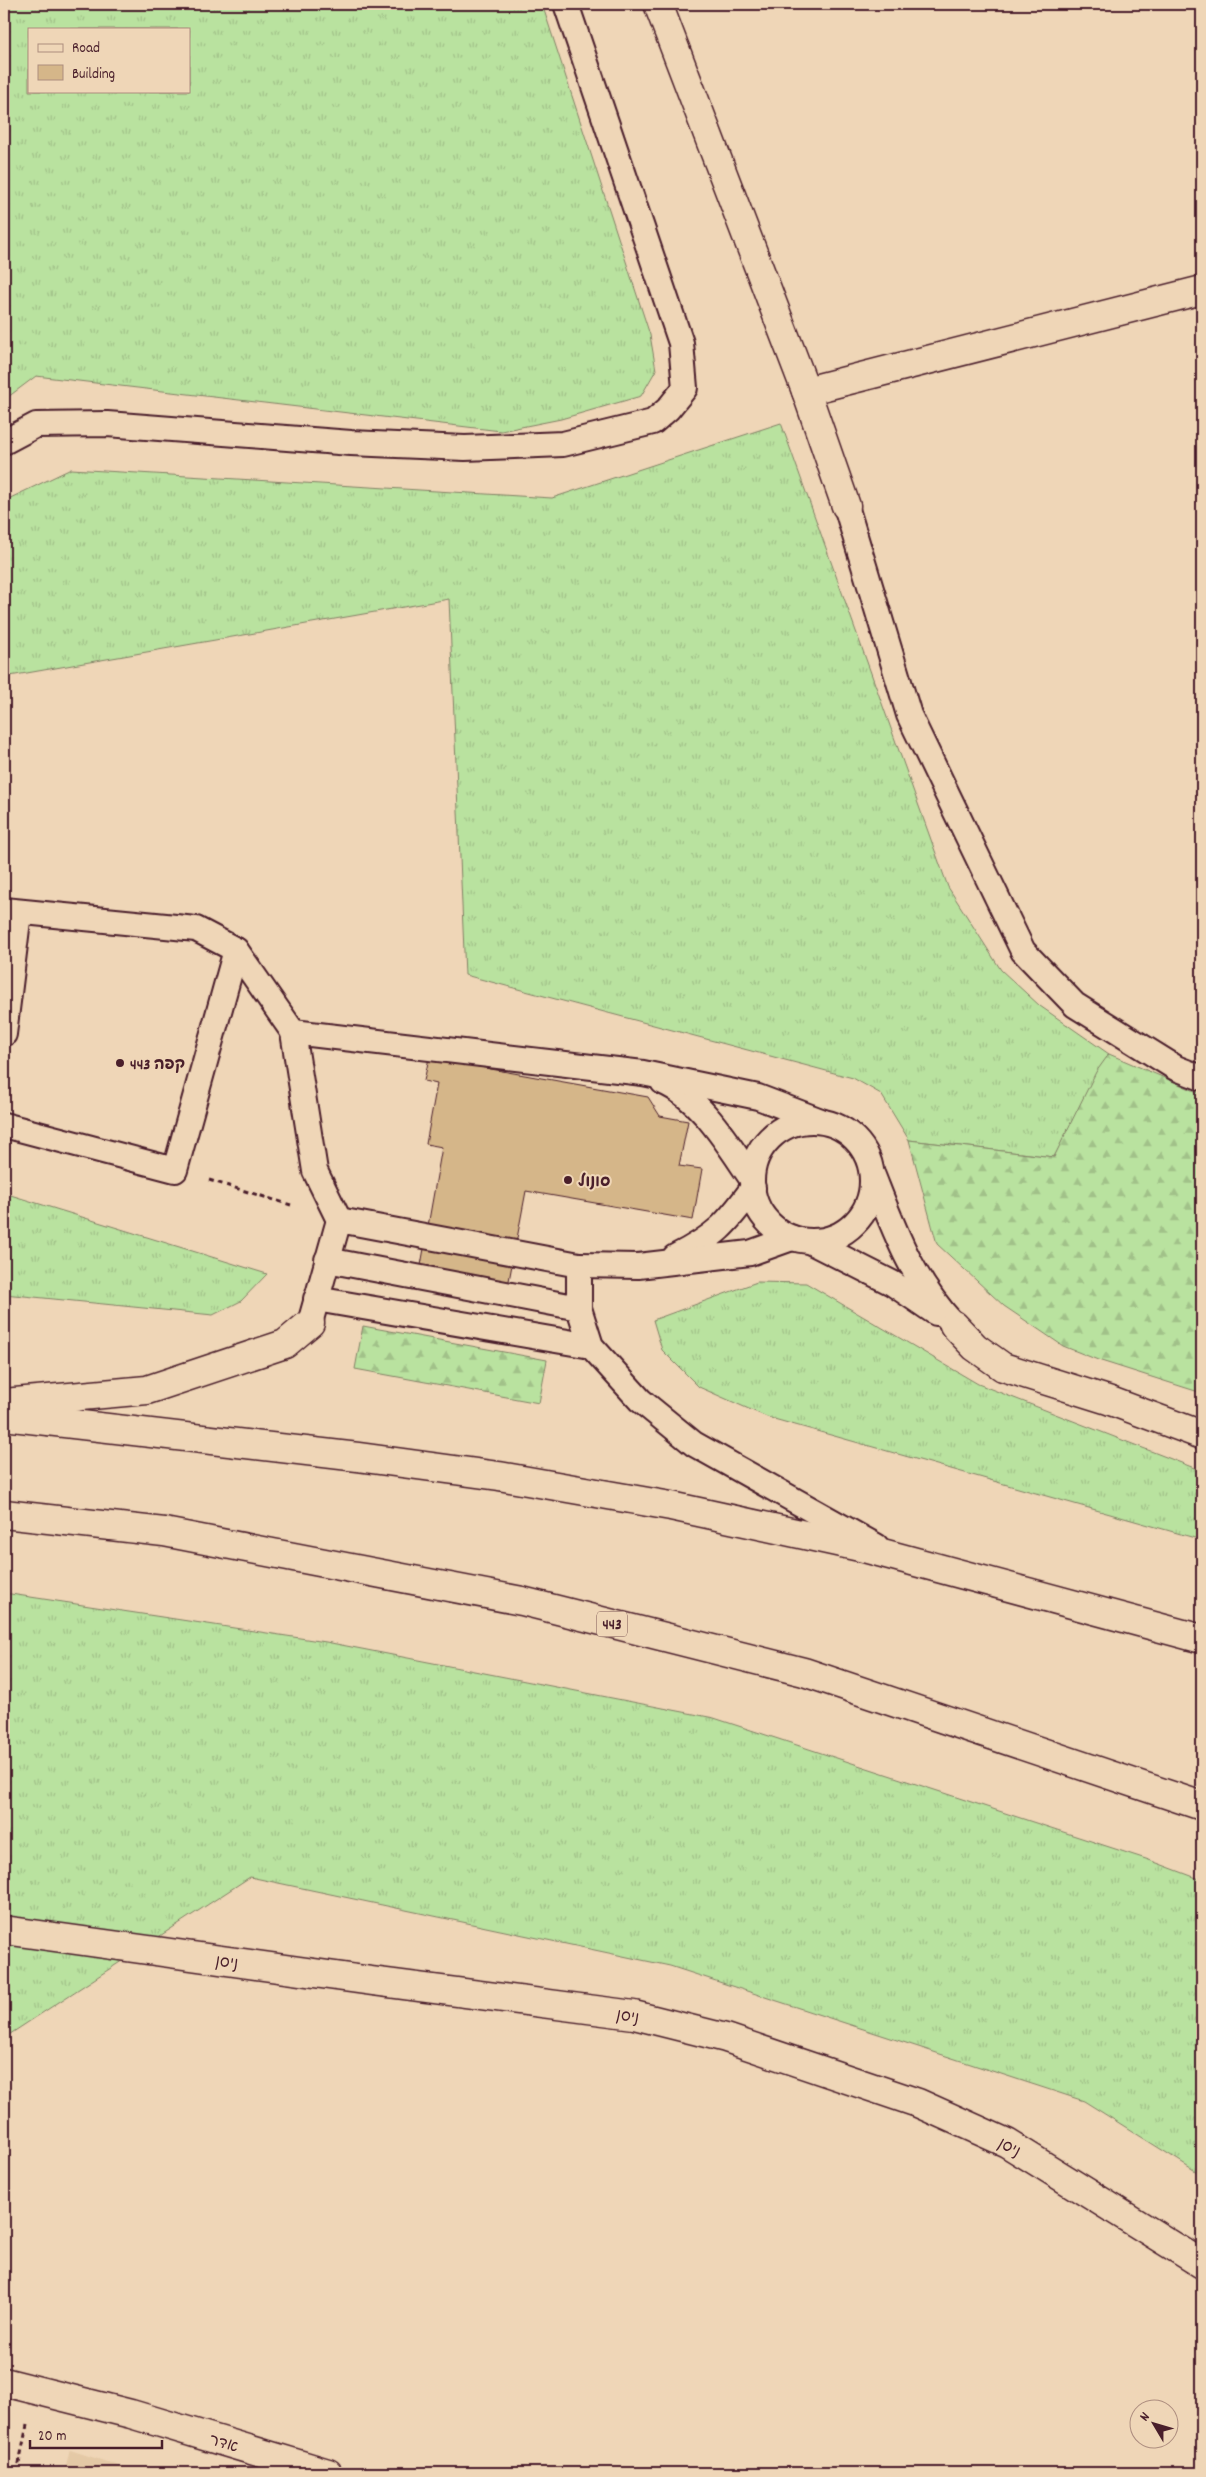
<svg xmlns="http://www.w3.org/2000/svg" width="1206" height="2477" viewBox="0 0 1206 2477" font-family="Dekko,'Playpen Sans Hebrew',sans-serif">
  <style>
    .built { fill: #e4c9a6 }
    .grass { fill: url(#grass-tufts); stroke: #828065; fill-rule: evenodd }
    .forest { fill: url(#forest-firs); stroke: #828065 }
    .building { fill: #d5b689; stroke: #4a1f2b }
    .lines { fill: none; stroke-linecap: round; stroke-linejoin: round }
    .lane-casing { stroke: #4a1f2b; stroke-width: 28 }
    .street-casing { stroke: #4a1f2b; stroke-width: 31 }
    .highway-casing { stroke: #4a1f2b; stroke-width: 31 }
    .path { stroke: #4a1f2b; stroke-width: 3; stroke-dasharray: 5 4; stroke-linecap: butt }
    .lane { stroke: #efd6b7; stroke-width: 24 }
    .street { stroke: #efd6b7; stroke-width: 28 }
    .highway { stroke: #efd6b7; stroke-width: 28 }
    .poi-dot { fill: #4a1f2b; stroke: #efd6b7; stroke-width: 2 }
    .labels { text-anchor: middle; stroke-width: 4; stroke-linejoin: round; paint-order: stroke }
    .shield { fill: #efd6b7; stroke: #7c5655; stroke-width: 1 }
    .shield-label { font-size: 15px; font-weight: bold; fill: #4a1f2b }
    .poi-label { font-size: 16px; font-weight: bold; fill: #4a1f2b; stroke: #efd6b7; text-anchor: start }
    .street-label { font-size: 16px; fill: #4a1f2b; stroke: #efd6b7 }
  </style>
  <defs>
    <pattern id="grass-tufts" width="24" height="20" patternUnits="userSpaceOnUse" patternTransform="scale(1.25)"><rect width="24" height="20" fill="#b9e29f"/><path d="M3 7l-1-3M5 7V3M7 7l1-3M15 17l-1-3M17 17v-4M19 17l1-3" fill="none" stroke="#a1c189"/></pattern>
    <pattern id="forest-firs" width="22" height="20" patternUnits="userSpaceOnUse" patternTransform="scale(1.25)"><rect width="22" height="20" fill="#b9e29f"/><path d="M5 1l3.5 6h-7zM16 11l3.5 6h-7z" fill="#a1c189"/></pattern>
  </defs>
  <rect width="100%" height="100%" fill="#efd6b7"/>
  <filter id="ink" filterUnits="userSpaceOnUse"><feTurbulence type="fractalNoise" baseFrequency=".02" numOctaves="2"/><feDisplacementMap in="SourceGraphic" scale="10" xChannelSelector="R" yChannelSelector="G"/><feConvolveMatrix kernelMatrix="1 2 1 2 8 2 1 2 1" color-interpolation-filters="sRGB"/></filter>
  <g filter="url(#ink)">
    <path class="built" d="M70 2450 141 2473H64Z"/>
    <g class="grass">
      <path d="M4 4H542L650 335 656 370 641 396 561 419 501 431 36 376 4 400ZM29 29H189V91H29Z"/>
      <path d="M781 423 948 887 1001 970 1040 1006 1109 1054 1054 1157 909 1140 881 1094 853 1078 465 975 449 599 4 677V501L71 469 552 498Z"/>
      <path d="M4 1194V1193L267 1274 241 1301 213 1315 4 1294Z"/>
      <path d="M757 1282 806 1283 978 1384 1202 1471V1540L767 1417 699 1387 662 1350 653 1320Z"/>
      <path d="M4 1593 326 1642 714 1718 1149 1860 1202 1880V2175L1084 2101 670 1966 250 1877 4 2038Z"/>
    </g>
    <g class="forest">
      <path d="M1109 1054 1202 1094V1393L1098 1360 1063 1346 1004 1306 937 1244 909 1140 1054 1157 1096 1072Z"/>
      <path d="M363 1326 547 1360 539 1403 355 1369Z"/>
    </g>
    <path class="building" d="M429 1058 648 1097 660 1116 688 1121 679 1166 702 1169 693 1220 526 1191 508 1286 420 1271 442 1147 426 1144 437 1084 424 1081Z"/>
    <g class="lines">
      <g class="lane-casing">
        <g id="lane">
          <path d="M4 442 36 425 107 424 351 443 465 448 563 444 653 422 668 409 685 388 681 343 566 4"/>
          <path d="M846 506 909 715 1023 951 1075 1005 1176 1068 1202 1078"/>
          <path d="M4 910 196 929 236 950 293 1032"/>
          <path d="M4 1034 19 912"/>
          <path d="M663 1082C701 1098 729 1146 752 1179"/>
          <circle cx="812" cy="1181" r="60"/>
          <path d="M4 1125 175 1170 236 950"/>
          <path d="M873 1176C895 1232 912 1280 954 1325"/>
          <path d="M339 1220 315 1171 293 1032 643 1073 758 1097 821 1121"/>
          <path d="M809 1241 892 1283 936 1313"/>
          <path d="M675 1257C716 1236 726 1225 753 1188"/>
          <path d="M327 1260 579 1308"/>
          <path d="M579 1265 638 1266 750 1253 792 1238"/>
          <path d="M316 1299 591 1346"/>
          <path d="M310 1323 339 1220 579 1265V1308L591 1346 640 1400 694 1444 876 1546"/>
        </g>
      </g>
      <g class="street-casing">
        <g id="street">
          <path d="M658 4 806 391 846 506"/>
          <path d="M806 391 1202 290"/>
          <path d="M954 1325 975 1347 1003 1367 1108 1400 1202 1435"/>
          <path d="M4 1930 372 1981 634 2015 726 2038 918 2103 1007 2143 1202 2264"/>
          <path d="M4 2382 131 2414 328 2473"/>
        </g>
      </g>
      <g class="highway-casing">
        <g id="highway">
          <path d="M4 1403 147 1390 285 1344 310 1323"/>
          <path d="M4 1416 358 1457 499 1476 671 1506 860 1547 1202 1639"/>
          <path d="M4 1514 164 1532 522 1601 804 1672 1202 1806"/>
        </g>
      </g>
      <g class="path">
        <path d="M209 1180 291 1205"/>
        <path d="M17 2473 27 2425"/>
      </g>
      <use href="#lane" class="lane"/>
      <use href="#street" class="street"/>
      <use href="#highway" class="highway"/>
    </g>
  </g>
  <g class="poi-dot">
    <circle cx="120" cy="1063" r="5"/>
    <circle cx="568" cy="1180" r="5"/>
  </g>
  <g class="labels">
    <rect class="shield" x="597" y="1611.5" width="30" height="25" rx="4"/>
    <g class="shield-label">
      <text x="612" y="1629">443</text>
    </g>
    <g class="poi-label">
      <text x="130" y="1069">קפה 443</text>
      <text x="578" y="1186">סונול</text>
    </g>
    <g class="street-label">
      <text transform="translate(227 1961) rotate(8)" y="6">ניסן</text>
      <text transform="translate(628 2015) rotate(10)" y="6">ניסן</text>
      <text transform="translate(1010 2146) rotate(28)" y="6">ניסן</text>
      <text transform="translate(224 2442) rotate(17)" y="6">אדר</text>
    </g>
  </g>
  <rect width="1206" height="2477" fill="none" stroke="#efd6b7" stroke-width="20"/>
  <rect x="10" y="10" width="1186" height="2457" fill="none" stroke="#4a1f2b" stroke-width="2" filter="url(#ink)"/>
  <rect x="28" y="28" width="162" height="65" fill="#efd6b7" stroke="#ad8d7f"/>
  <rect x="38" y="44" width="25" height="8" fill="#efd6b7" stroke="#ad8d7f"/>
  <text x="72" y="52" font-size="15" fill="#4a1f2b">Road</text>
  <rect x="38" y="65" width="25" height="15" fill="#d5b689" stroke="#ad8d7f"/>
  <text x="72" y="78" font-size="15" fill="#4a1f2b">Building</text>
  <g transform="translate(1154 2424) rotate(308)"><circle r="24" fill="#efd6b7" stroke="#ad8d7f"/>
  <path d="M0-4L9 19L0 12L-9 19Z" fill="#4a1f2b"/>
  <text y="-8" font-size="14" font-weight="bold" text-anchor="middle" fill="#4a1f2b">N</text>
  </g>
  <path d="M30 2440v8h132v-8" fill="none" stroke="#4a1f2b" stroke-width="2.5"/>
  <text x="38" y="2440" font-size="15" fill="#4a1f2b" stroke="#efd6b7" stroke-width="4" paint-order="stroke">20 m</text>
</svg>
